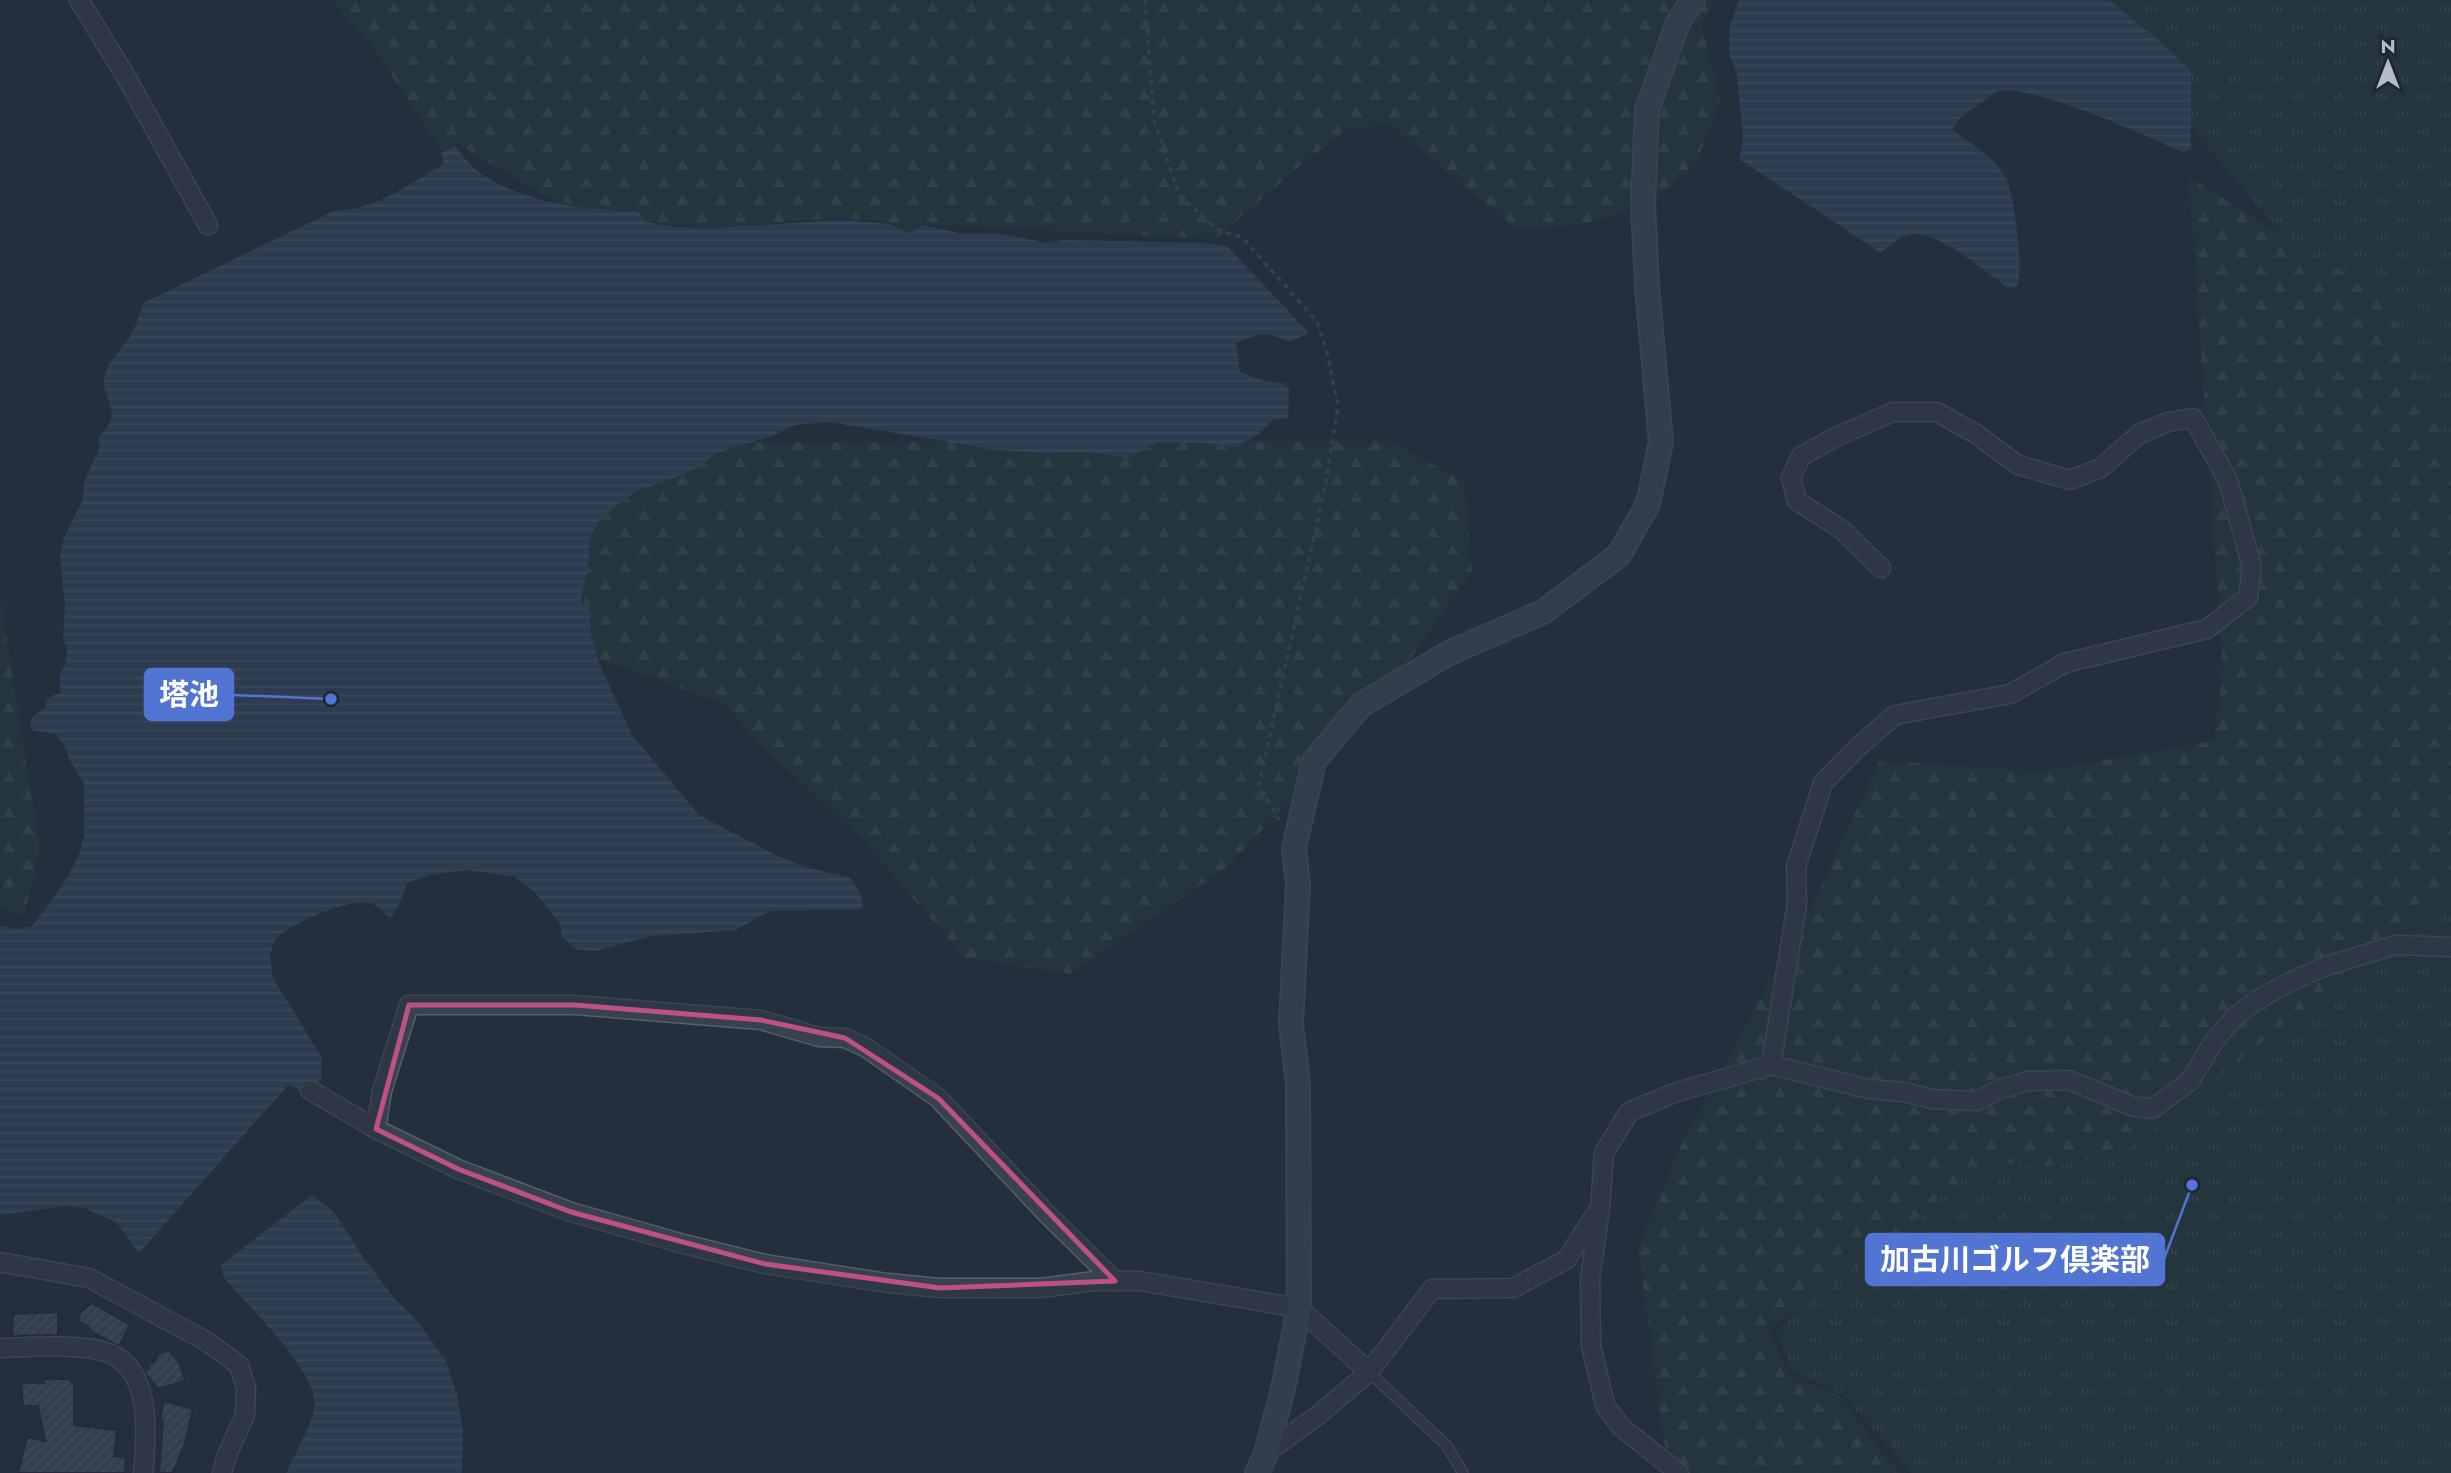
<svg xmlns="http://www.w3.org/2000/svg" width="2451" height="1473" viewBox="0 0 2451 1473" font-family="Jost,'Noto Sans JP',sans-serif">
  <style>
    .grass { fill: url(#grass-tufts) }
    .forest { fill: url(#forest-firs) }
    .water { fill: url(#water-rules) }
    .building { fill: url(#building-hatch); stroke: #1f2835; stroke-width: 2 }
    .lines { fill: none; stroke-linecap: round; stroke-linejoin: round }
    .lane-casing { stroke: #565f6c; stroke-width: 12 }
    .street-casing { stroke: #565f6c; stroke-width: 21 }
    .secondary-casing { stroke: #565f6c; stroke-width: 26 }
    .path { stroke: #44595c; stroke-width: 3.5; stroke-dasharray: 5 5; stroke-linecap: butt }
    .lane { stroke: #38414e; stroke-width: 9 }
    .street { stroke: #38414e; stroke-width: 18 }
    .secondary { stroke: #465061; stroke-width: 23 }
    .marked { fill: none; stroke: #bd5182; stroke-width: 5; stroke-linejoin: round }
    .leader { fill: none; stroke: #5274d3; stroke-width: 2.5 }
    .callout-dot { fill: #5274d3; stroke: #1d2633; stroke-width: 2.5 }
    .callout { fill: #5274d3; stroke: #5274d3; stroke-width: 2.5 }
    .callout-label { font-size: 30px; text-anchor: middle; font-weight: bold; fill: #fff }
  </style>
  <defs>
    <pattern id="grass-tufts" width="24" height="20" patternUnits="userSpaceOnUse" patternTransform="scale(1.75)"><rect width="24" height="20" fill="#263c3f"/><path d="M3 7l-1-3M5 7V3M7 7l1-3M15 17l-1-3M17 17v-4M19 17l1-3" fill="none" stroke="#435659"/></pattern>
    <pattern id="forest-firs" width="22" height="20" patternUnits="userSpaceOnUse" patternTransform="scale(1.75)"><rect width="22" height="20" fill="#263c3f"/><path d="M5 1l3.5 6h-7zM16 11l3.5 6h-7z" fill="#435659"/></pattern>
    <pattern id="water-rules" width="6" height="5" patternUnits="userSpaceOnUse" patternTransform="scale(1.75)"><rect width="6" height="5" fill="#394c67"/><path d="M0 2.5h6" fill="none" stroke="#53647b"/></pattern>
    <pattern id="building-hatch" width="6" height="6" patternUnits="userSpaceOnUse" patternTransform="scale(1.75)"><rect width="6" height="6" fill="#455162"/><path d="M-1 1l2-2M0 6l6-6M5 7l2-2" fill="none" stroke="#5d6877"/></pattern>
  </defs>
  <rect width="100%" height="100%" fill="#242f3e"/>
  <g class="grass">
    <path d="M2102 0H2451V584L2349 312 2106 29Z"/>
    <path d="M2451 818V1473H1912L1843 1395 1791 1370 1776 1331 1884 1233Z"/>
  </g>
  <g class="forest">
    <path d="M333 0H1716L1701 21 1720 102 1696 164 1663 192 1615 216 1580 225 1517 229 1390 124 1347 129 1297 168 1216 239 923 224 909 232 890 222 840 218 714 227 673 225 647 221 636 209 606 210 576 206 550 199 455 142 441 151 373 47 348 22Z"/>
    <path d="M2189 177 2387 301 2451 461V890L2118 1157 2040 1167 2004 1162 1970 1173 1815 1300 1768 1329 1789 1375 1842 1397 1881 1452 1901 1473H1673L1668 1468 1638 1248 1680 1147 1817 895 1879 761 2041 771 2214 741 2223 669Z"/>
    <path d="M1390 441 1464 482 1472 572 1366 720 1227 867 1071 974 965 958 862 839 760 745 725 704 588 655 579 532 643 463 743 442Z"/>
    <path d="M0 596 40 850 24 916 0 907Z"/>
  </g>
  <g class="water">
    <path d="M1739 0H2109L2162 43 2191 71V148L2184 153C2152 138 2026 81 1997 92 1989 95 1982 103 1975 107 1965 114 1957 118 1953 130 1971 144 1994 157 2006 178 2014 193 2024 272 2017 286L2009 289C1987 273 1935 227 1908 235 1899 237 1889 247 1881 253L1739 159 1743 138 1737 75 1729 53 1730 25Z"/>
    <path d="M454 145C462 154 470 166 480 173 524 203 585 210 637 211L647 222 673 227 714 228 841 220 890 224 909 233 923 225 959 233H998L1046 243 1065 240 1207 243 1227 246 1309 333 1289 342C1266 331 1259 333 1236 343L1240 372 1267 382 1285 383 1289 389 1288 418 1273 420 1261 432 1236 447 1206 443 1157 442 1128 458 1085 452 1045 453 997 450 830 422 795 425 772 436 717 453 693 470 667 481 638 490 602 517 590 536 588 565 581 600 590 612 591 635 600 665 632 735 699 815 774 854 805 867 850 878 861 895 863 909 770 911 736 930 652 936 595 951 576 949 562 937 559 922 534 891 515 877 467 870 429 875 407 883 398 907 390 918C385 914 378 906 373 904 350 896 292 924 275 939L270 955 273 978 322 1058 321 1079 304 1093 289 1084 139 1253 116 1222 84 1208 65 1206 0 1215V926L18 929 32 926 63 885 78 857 84 836V783L69 759 66 749 56 734 31 730V718L46 707 47 698 60 693V673L66 663 67 648 63 639 65 606 60 558 64 538 83 499 84 482 100 447 98 438C129 406 96 400 106 372 112 356 127 344 134 329 138 321 140 311 143 303L334 211C373 211 411 183 444 164L441 153Z"/>
    <path d="M312 1195 334 1212 363 1257 395 1299 415 1318 446 1361 457 1395 463 1432 462 1473H286C295 1453 309 1431 314 1409 323 1376 245 1303 224 1278L221 1265Z"/>
  </g>
  <g class="building">
    <path d="M92 1303 130 1325 119 1346 92 1332 88 1326 77 1321 81 1312Z"/>
    <path d="M58 1312V1335L12 1336 13 1314Z"/>
    <path d="M169 1350 179 1362 185 1381 158 1389 144 1371 149 1368 148 1364 154 1362 159 1353Z"/>
    <path d="M45 1379H69L74 1384V1425L117 1430 114 1456 126 1457 125 1473H18L27 1437 45 1441 38 1406H23L21 1383H44Z"/>
    <path d="M164 1401 193 1409 185 1443 173 1473H159L163 1421 160 1419Z"/>
  </g>
  <g class="lines">
    <g class="lane-casing">
      <path id="lane" d="M1369 1372 1447 1446 1463 1473"/>
    </g>
    <g class="street-casing">
      <g id="street">
        <path d="M79 0 125 75 208 225"/>
        <path d="M1771 1065 1797 904 1796 867 1823 783 1858 747 1895 715 2010 694 2065 663 2207 629 2248 597 2252 567 2228 480 2193 418 2168 422 2139 434 2101 468 2070 480 2018 465 1976 434 1937 412H1893L1838 436 1801 456 1791 478 1797 501 1841 529 1881 568"/>
        <path d="M310 1090 376 1129 458 1169 571 1212 684 1244 765 1264 887 1283 940 1288H1040L1095 1281H1140L1299 1308 1369 1372"/>
        <path d="M376 1129 382 1091 409 1005H575L761 1020 819 1037 845 1038 865 1047 938 1098 1046 1213 1115 1281"/>
        <path d="M0 1262 89 1278 206 1341 239 1365 246 1388 245 1415 227 1455 222 1473"/>
        <path d="M0 1348C27 1347 77 1344 102 1351 153 1363 147 1434 143 1473"/>
        <path d="M1266 1453 1317 1416 1369 1372 1432 1289 1513 1288 1566 1260 1597 1212"/>
        <path d="M1679 1473 1621 1427 1605 1405 1591 1345 1590 1279 1600 1208 1604 1153 1629 1112 1674 1093 1771 1065 1869 1089 1904 1092 1932 1099 1977 1101 2000 1089 2028 1081 2069 1080 2132 1106 2152 1109 2190 1081 2214 1041 2236 1016 2257 1000 2290 982 2326 966 2396 945 2451 947"/>
      </g>
    </g>
    <g class="secondary-casing">
      <path id="secondary" d="M1257 1473 1266 1453 1283 1389 1299 1308 1298 1084 1291 1024 1298 885 1294 848 1314 761 1361 705 1449 653 1543 612 1619 555 1648 504 1661 442 1647 286 1643 206 1647 110 1678 22 1693 0"/>
    </g>
    <path class="path" d="M1145 0 1154 120 1179 195 1217 229 1243 238 1317 322 1327 352 1338 406 1326 483 1259 784 1279 820"/>
    <use href="#lane" class="lane"/>
    <use href="#street" class="street"/>
    <use href="#secondary" class="secondary"/>
  </g>
  <path d="M0 0H2451V1473H0ZM409 1005H575L761 1020 845 1038 938 1098 1115 1281 940 1288 765 1264 571 1212 458 1169 376 1129Z" fill="#242f3e" fill-opacity=".55" fill-rule="evenodd"/>
  <path class="marked" d="M409 1005H575L761 1020 845 1038 938 1098 1115 1281 940 1288 765 1264 571 1212 458 1169 376 1129Z"/>
  <path class="leader" d="M331 699L233 695M2192 1185L2164 1259"/>
  <g class="callout-dot">
    <circle cx="331" cy="699" r="7"/>
    <circle cx="2192" cy="1185" r="7"/>
  </g>
  <g class="callout">
    <rect x="145" y="669" width="88" height="51" rx="7"/>
    <rect x="1866" y="1234" width="298" height="51" rx="7"/>
  </g>
  <g class="callout-label">
    <text x="189" y="705">塔池</text>
    <text x="2015" y="1270">加古川ゴルフ倶楽部</text>
  </g>
  <g transform="translate(2388 63)" stroke="#1d2633" stroke-width="5" paint-order="stroke">
  <path d="M0-5L12 26L0 18L-12 26Z" fill="#b4bcc9"/>
  <text y="-10" font-size="19" font-weight="bold" text-anchor="middle" fill="#b4bcc9">N</text>
  </g>
</svg>
